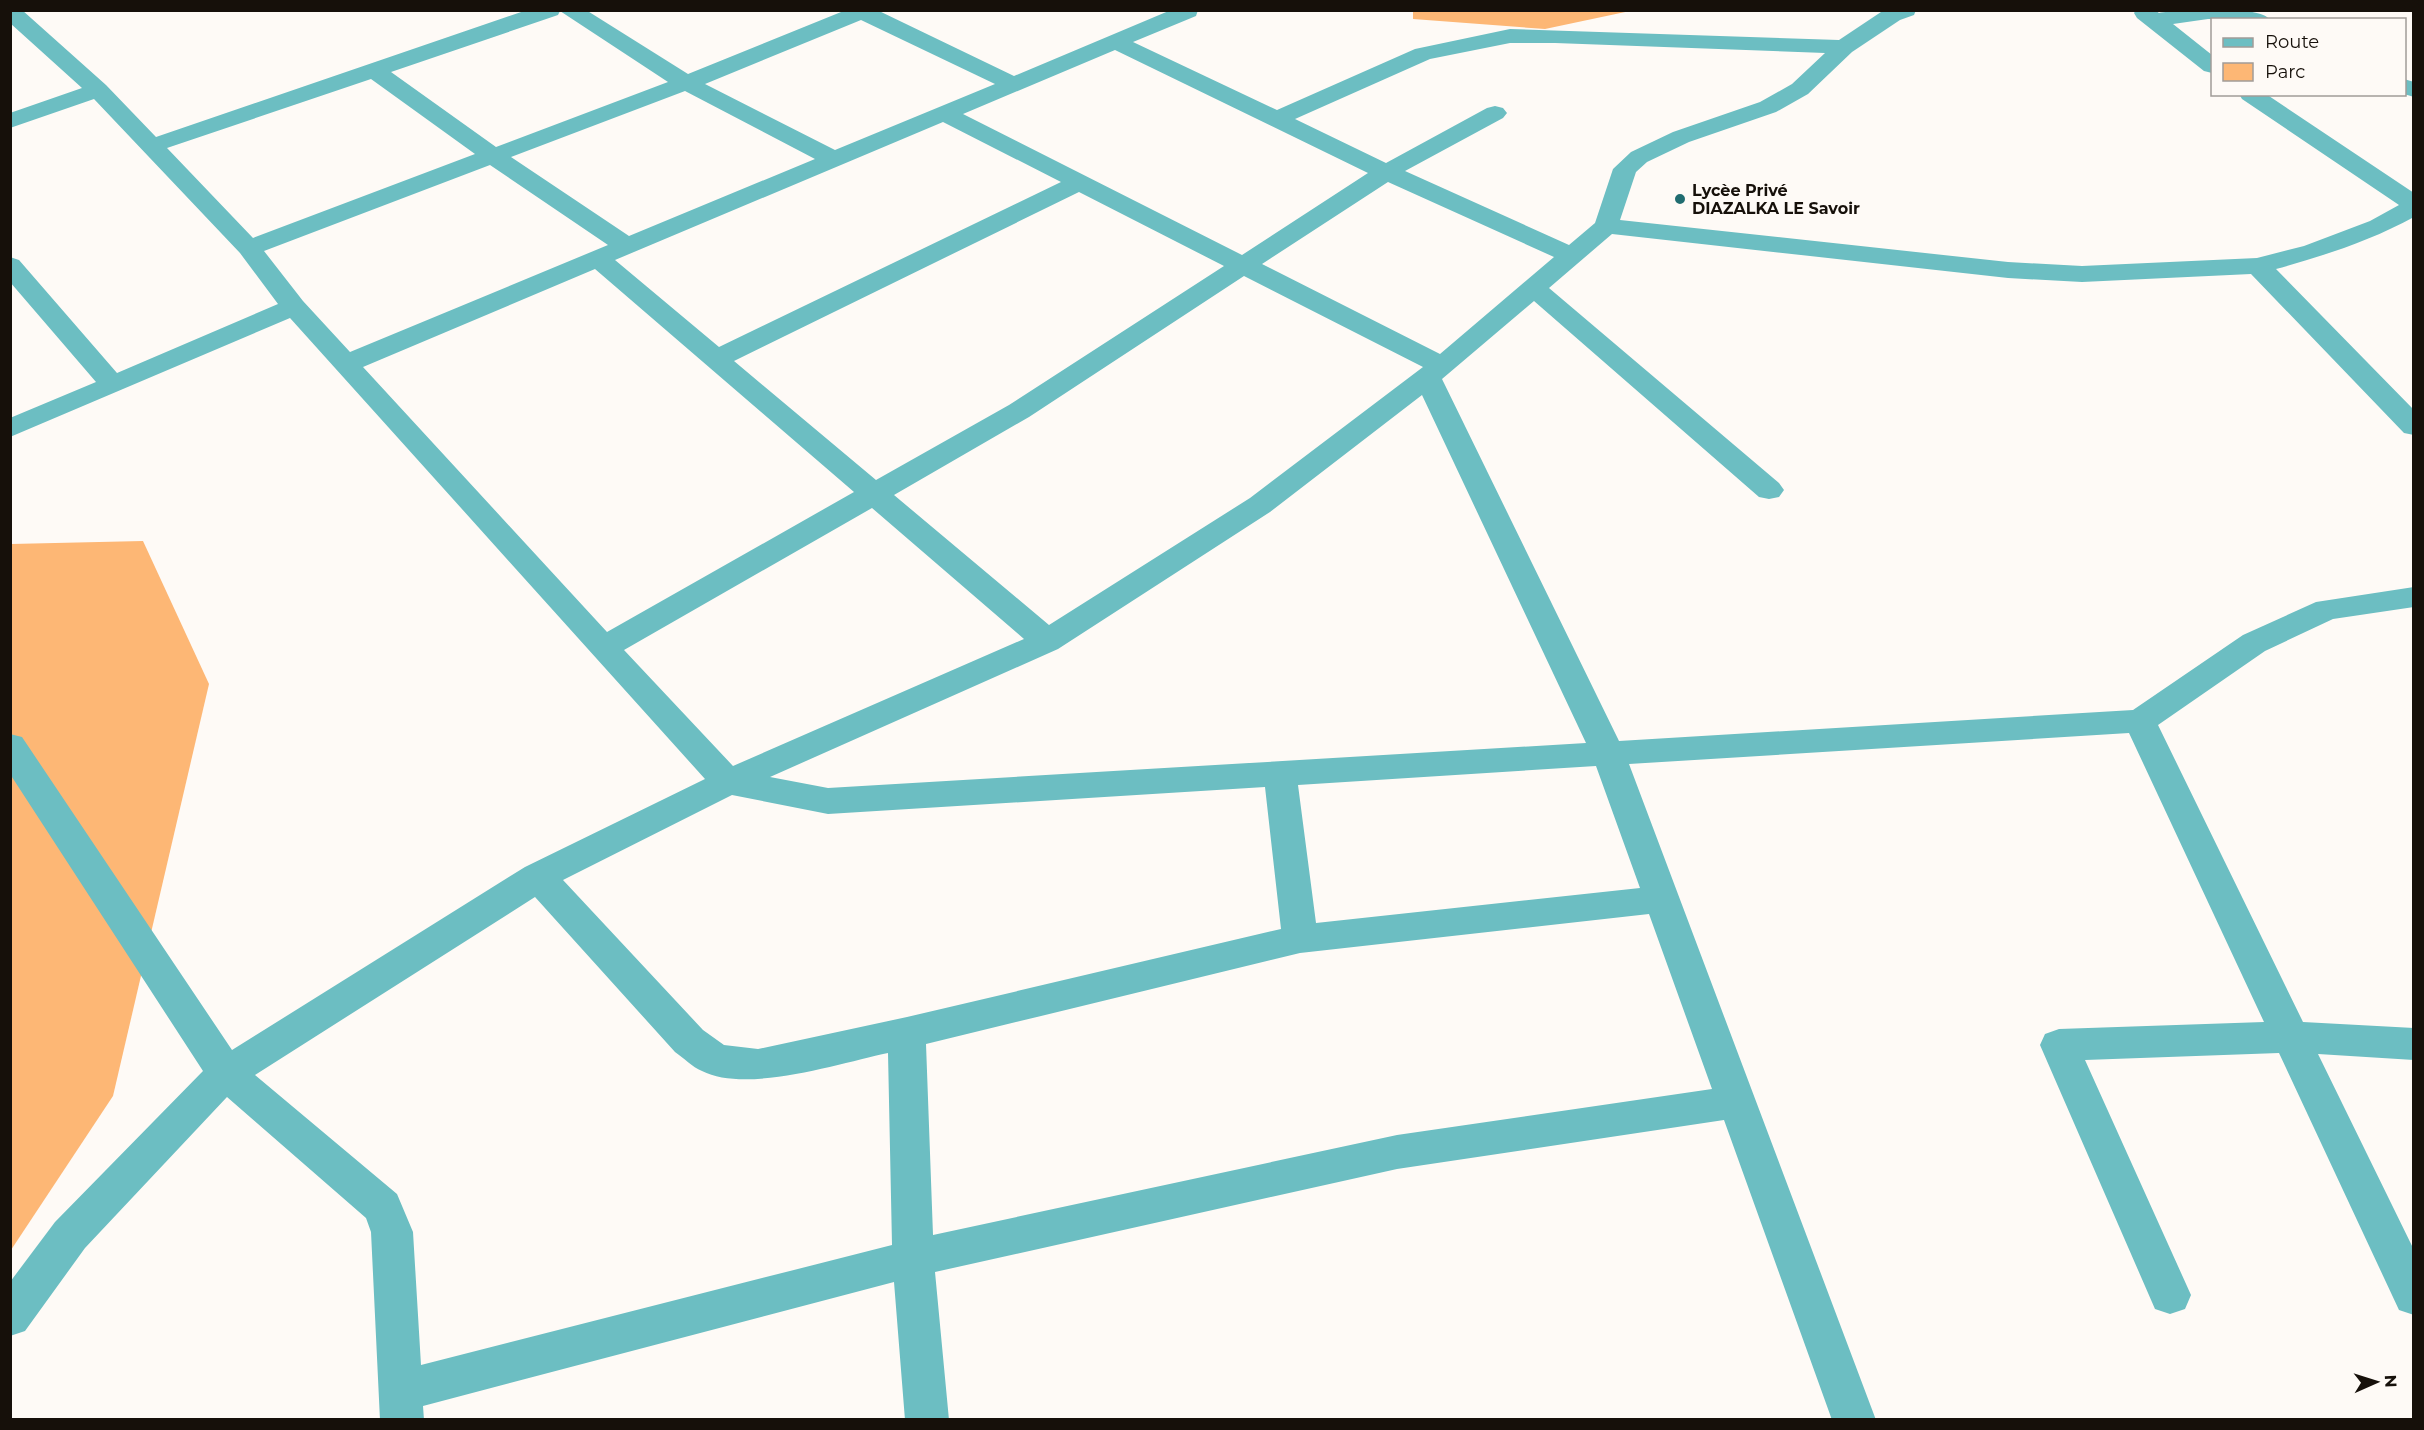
<svg xmlns="http://www.w3.org/2000/svg" width="2424" height="1430" viewBox="0 0 2424 1430" font-family="Montserrat,sans-serif">
  <style>
    .green { fill: #fdb775 }
    .lines { fill: none; stroke-linecap: round; stroke-linejoin: round }
    .minor { fill: #6cbec2; fill-rule: evenodd }
    .poi-dot { fill: #206c70; stroke: #fefaf6; stroke-width: 2 }
    .labels { text-anchor: middle; stroke-width: 4.5; stroke-linejoin: round; paint-order: stroke }
    .far-poi-label { font-size: 16px; font-weight: bold; fill: #16100a; stroke: #fefaf6; text-anchor: start }
  </style>
  <rect width="100%" height="100%" fill="#fefaf6"/>
  <g class="green">
    <path d="M1413 11V10L1630 11 1545 29 1413 19Z"/>
    <path d="M143 541 209 684 113 1096 11 1250V544Z"/>
  </g>
  <g class="lines">
    <g class="minor">
      <path d="M10 10H22L106 85 156 137 527 10H586L688 74 846 10H877L1014 76 1171 10H1198L1196 16 1133 42 1277 110 1415 49 1510 29 1839 40 1884 10H1916L1914 15 1900 20 1852 52 1808 94 1776 112 1689 142 1647 162 1636 172 1620 220 2008 262 2082 266 2257 258 2304 246 2370 221 2399 205 2242 99 2239 94H2266L2414 193V217C2370 241 2323 256 2276 269L2414 410V435L2404 433 2251 274 2082 282 2008 278 1612 234 1549 288 1779 483 1784 490 1779 497 1769 499 1759 497 1534 301 1442 379 1619 741 2133 710 2243 635 2316 602 2414 587V607L2333 619 2265 651 2158 725 2303 1022 2414 1028V1060L2318 1054 2414 1250V1315L2399 1310 2279 1053 2085 1060 2191 1295 2185 1309 2170 1314 2155 1309 2040 1045 2045 1034 2059 1029 2264 1022 2129 733 1629 764 1876 1420H1832L1724 1120 1397 1169 935 1272 949 1420H905L894 1282 423 1406 424 1420H380L371 1232 366 1218 227 1097 85 1248 25 1331 10 1336V1282L55 1222 203 1071 10 774V734L22 737 232 1050 525 867 705 779 290 318 10 437V418L96 382 10 282V257L19 260 117 373 278 304 240 253 94 99 10 128V113L82 88 10 23ZM560 11 668 82 496 147 391 72 558 15ZM861 20 995 84 835 150 705 84ZM1510 43H1555L1825 53 1792 84 1760 102 1673 132 1631 152 1613 169 1595 223 1569 245 1405 171 1503 118 1507 113 1503 108 1495 106 1487 108 1386 163 1295 119 1430 59ZM1115 50 1368 173 1242 255 963 114ZM371 79 475 154 253 238 167 148ZM685 91 815 159 629 236 511 157ZM943 122 1061 182 719 347 615 260ZM490 165 608 245 350 352 303 301 264 251ZM1388 182 1554 257 1440 354 1262 264ZM1079 192 1224 266 1009 405 876 480 734 361ZM595 269 854 492 607 632 363 367ZM1244 276 1423 367 1250 498 1049 625 894 495 1029 417ZM1422 395 1586 743 828 788 770 777 1058 649 1270 512ZM872 508 1024 639 733 766 624 650ZM1596 766 1640 888 1316 923 1298 785ZM1265 787 1281 929 907 1017 758 1049 724 1045 703 1030 563 880 732 795 828 814ZM535 897 675 1052C684 1058 692 1067 702 1071 747 1094 840 1063 888 1053L892 1245 421 1365 413 1232 397 1194 255 1075ZM1649 914 1712 1089 1397 1135 933 1235 926 1044 1300 953Z"/>
      <path d="M2136 10H2155L2159 13C2178 10 2259 4 2270 20L2208 19 2173 24 2212 55V73L2204 71 2137 18 2134 13Z"/>
      <path d="M2404 79 2414 82V97L2404 94Z"/>
    </g>
  </g>
  <circle class="poi-dot" cx="1680" cy="199" r="6"/>
  <g class="labels">
    <g class="far-poi-label">
      <text x="1692" y="196">Lycèe Privé<tspan x="1692" dy="18">DIAZALKA LE Savoir</tspan></text>
    </g>
  </g>
  <rect width="2424" height="1430" fill="none" stroke="#16100a" stroke-width="24"/>
  <rect x="2211" y="18" width="195" height="78" fill="#fefaf6" stroke="#a19c98" stroke-width="1.5"/>
  <rect x="2223" y="38" width="30" height="9" fill="#6cbec2" stroke="#a19c98" stroke-width="1.5"/>
  <text x="2265" y="48" font-size="18" fill="#16100a">Route</text>
  <rect x="2223" y="63" width="30" height="18" fill="#fdb775" stroke="#a19c98" stroke-width="1.5"/>
  <text x="2265" y="78" font-size="18" fill="#16100a">Parc</text>
  <g transform="translate(2376 1382) rotate(87)" stroke="#fefaf6" stroke-width="4.5" paint-order="stroke">
  <path d="M0-4.5L10 22L0 15L-10 22Z" fill="#16100a"/>
  <text y="-9" font-size="16" font-weight="bold" text-anchor="middle" fill="#16100a">N</text>
  </g>
</svg>
